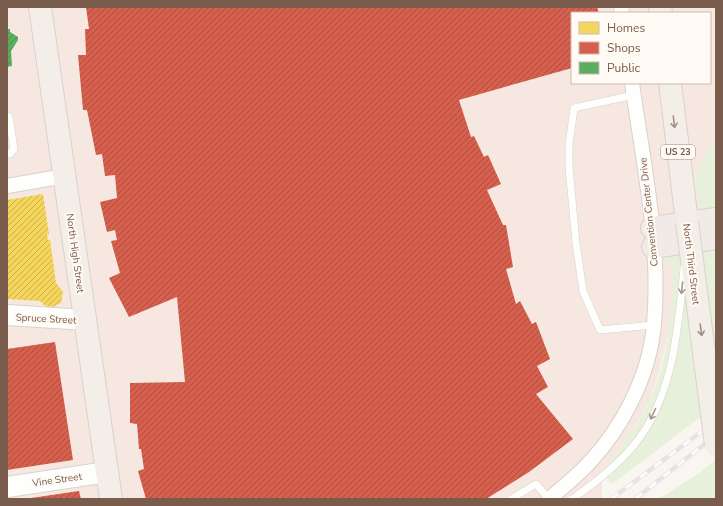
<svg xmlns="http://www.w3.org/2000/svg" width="723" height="506" viewBox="0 0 723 506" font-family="'Nunito Sans',sans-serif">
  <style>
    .commercial { fill: #f6e8e1; fill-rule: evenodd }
    .green { fill: #e7f0db }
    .homes { fill: url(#homes-hatch) }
    .shops { fill: url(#shops-hatch) }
    .public { fill: url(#public-hatch) }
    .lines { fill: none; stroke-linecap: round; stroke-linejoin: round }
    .lane-casing { stroke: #d7d1cb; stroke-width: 8 }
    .street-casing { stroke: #d7d1cb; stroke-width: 16 }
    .secondary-casing { stroke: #d9d2cb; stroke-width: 22 }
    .primary-casing { stroke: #dad1cc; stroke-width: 24 }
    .highway-casing { stroke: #dad1cc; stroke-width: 24 }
    .lane { stroke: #fefefd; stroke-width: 7 }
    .street { stroke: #fefefd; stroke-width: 14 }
    .secondary { stroke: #fefefd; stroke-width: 20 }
    .primary { stroke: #f3eee8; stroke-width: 22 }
    .highway { stroke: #f2eae7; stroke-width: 22 }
    .rail-casing { stroke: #e6e3e7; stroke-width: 4.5 }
    .rail { stroke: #fffaf3; stroke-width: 3; stroke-dasharray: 9; stroke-linecap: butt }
    .lane-bridge-casing { stroke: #d7d1cb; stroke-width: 8; stroke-linecap: butt }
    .primary-bridge-casing { stroke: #dad1cc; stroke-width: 24; stroke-linecap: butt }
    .lane-bridge { stroke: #fefefd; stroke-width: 7 }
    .primary-bridge { stroke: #f3eee8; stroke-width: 22 }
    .oneway { stroke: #a48f83 }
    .oneway2 { stroke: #a8958b }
    .labels { text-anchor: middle; stroke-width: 4; stroke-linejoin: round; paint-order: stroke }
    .shield { fill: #fffaf3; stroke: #a28b7f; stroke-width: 1 }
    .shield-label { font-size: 9px; font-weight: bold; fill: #7a5c4d }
    .street-label { font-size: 10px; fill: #7a5c4d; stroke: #fffaf3 }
  </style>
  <defs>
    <pattern id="homes-hatch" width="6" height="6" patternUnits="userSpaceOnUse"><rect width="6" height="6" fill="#f6d55c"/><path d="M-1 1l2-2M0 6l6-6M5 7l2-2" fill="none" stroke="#ccb04e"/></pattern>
    <pattern id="shops-hatch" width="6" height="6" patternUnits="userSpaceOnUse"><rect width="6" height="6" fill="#d6604d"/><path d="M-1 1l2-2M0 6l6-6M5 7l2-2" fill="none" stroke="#aa4f40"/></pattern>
    <pattern id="public-hatch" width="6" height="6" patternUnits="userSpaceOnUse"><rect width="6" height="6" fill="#5aae61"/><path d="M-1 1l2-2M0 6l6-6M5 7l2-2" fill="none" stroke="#4f9152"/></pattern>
  </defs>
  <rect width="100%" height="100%" fill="#f9f5f0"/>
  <path class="commercial" d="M7 7H716V136L695 174 700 209 665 256 673 264V297L668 337 657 379 649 402 633 429 602 473V499H7ZM572 13H710V83H572Z"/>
  <g class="green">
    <path d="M716 136V208L700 209 695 174Z"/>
    <path d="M716 248V405L612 484 602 473C618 450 637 427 649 402 669 360 673 310 673 265H665V256Z"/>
    <path d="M716 459V499H659L701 472Z"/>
  </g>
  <path class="homes" d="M43 194 49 234H47L48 240H50L56 283 63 292 61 303 53 307 45 306 40 301 7 299V200Z"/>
  <g class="shops">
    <path d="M86 7H597L599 13H572V68L459 100 471 137 474 136 484 157 488 155 501 184 487 190 503 225H506L513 267 506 269 516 304 520 301 532 324 536 322 550 359 537 366 548 387 536 394 573 439 529 472 486 499H146L138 471 144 469 141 449H139L137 424 130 423V383L185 382 177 297 129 317 109 278 120 273 111 241 117 240 115 230 107 232 100 202 117 198 115 175 105 176 102 154 96 155 87 110H83L78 55H86L85 29H89Z"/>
    <path d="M55 342 73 460 7 470V349Z"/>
    <path d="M79 491 81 499H31V498Z"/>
  </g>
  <path class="public" d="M7 29H10V32L18 37V40L11 51 12 66 7 67Z"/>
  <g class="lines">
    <g class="lane-casing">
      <g id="lane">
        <path d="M634 95 574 108 569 145V167L576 243 583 291 600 330 654 325"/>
        <path d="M7 116 9 117 14 149 10 154H7"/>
        <path d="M511 499 536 484 549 499"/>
      </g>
    </g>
    <g class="street-casing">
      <g id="street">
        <path d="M621 7 622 13"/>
        <path d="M7 186 65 176"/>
        <path d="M549 499C563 487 577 476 589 463 623 427 650 374 654 324 661 244 643 162 632 83"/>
      </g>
    </g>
    <g class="secondary-casing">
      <g id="secondary">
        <path d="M7 315 86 320"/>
        <path d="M7 487 107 472"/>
      </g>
    </g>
    <g class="primary-casing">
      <g id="primary">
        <path d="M40 7 111 499"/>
        <path d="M660 7 661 13"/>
        <path d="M670 83 687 222"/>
      </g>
    </g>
    <g class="highway-casing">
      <g id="highway">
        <path d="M652 228 716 219"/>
        <path d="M653 247 716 238"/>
      </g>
    </g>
    <use href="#lane" class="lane"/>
    <use href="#street" class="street"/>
    <use href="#secondary" class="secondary"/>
    <use href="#primary" class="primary"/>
    <use href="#highway" class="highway"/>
    <g class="rail-casing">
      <g id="rail">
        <path d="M611 499 716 421"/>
        <path d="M635 499 716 435"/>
      </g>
    </g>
    <use href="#rail" class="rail"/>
    <g class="lane-bridge-casing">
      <path id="lane-bridge" d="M572 499C595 483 617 466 634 445 674 397 678 327 684 268"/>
    </g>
    <g class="primary-bridge-casing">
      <path id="primary-bridge" d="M687 222 716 445"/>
    </g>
    <use href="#lane-bridge" class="lane-bridge"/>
    <use href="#primary-bridge" class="primary-bridge"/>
  </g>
  <defs><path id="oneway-shaft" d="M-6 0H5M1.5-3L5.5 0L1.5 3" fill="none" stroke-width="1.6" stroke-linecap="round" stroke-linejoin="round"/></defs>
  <g class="oneway">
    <use href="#oneway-shaft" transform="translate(674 122) rotate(83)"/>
    <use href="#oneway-shaft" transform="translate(701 330) rotate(82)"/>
  </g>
  <g class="oneway2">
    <use href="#oneway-shaft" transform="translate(682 288) rotate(96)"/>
    <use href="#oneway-shaft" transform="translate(653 414) rotate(115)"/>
  </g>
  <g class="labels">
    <rect class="shield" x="661" y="145" width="34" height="14" rx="3"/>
    <g class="shield-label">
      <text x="678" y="155">US 23</text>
    </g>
    <g class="street-label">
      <text transform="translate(648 212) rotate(-96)" y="4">Convention Center Drive</text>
      <text transform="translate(76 253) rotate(82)" y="4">North High Street</text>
      <text transform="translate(692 264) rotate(83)" y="4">North Third Street</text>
      <text transform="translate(46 318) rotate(3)" y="4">Spruce Street</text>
      <text transform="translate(57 479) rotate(-8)" y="4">Vine Street</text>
    </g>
  </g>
  <rect width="723" height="506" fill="none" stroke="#7a5c4d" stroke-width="16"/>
  <rect x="571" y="12" width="140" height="72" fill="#fffaf3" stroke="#cabbb1"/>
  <rect x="579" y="22" width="20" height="12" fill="#f6d55c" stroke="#cabbb1"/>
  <text x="607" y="32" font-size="12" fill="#7a5c4d">Homes</text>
  <rect x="579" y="42" width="20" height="12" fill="#d6604d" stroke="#cabbb1"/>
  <text x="607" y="52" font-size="12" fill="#7a5c4d">Shops</text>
  <rect x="579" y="62" width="20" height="12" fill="#5aae61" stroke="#cabbb1"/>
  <text x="607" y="72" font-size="12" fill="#7a5c4d">Public</text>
</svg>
